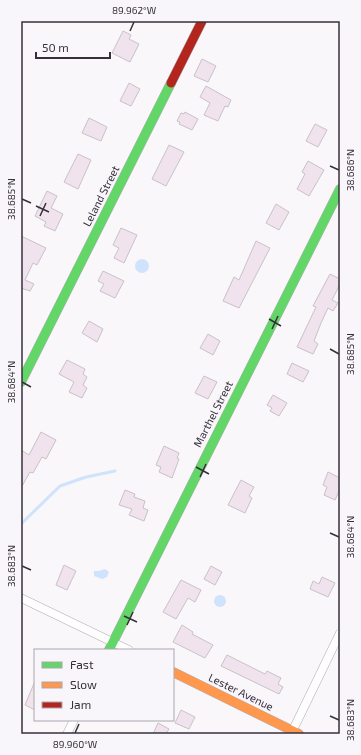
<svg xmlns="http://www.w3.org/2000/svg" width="361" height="755" viewBox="0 0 361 755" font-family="'Exo 2',sans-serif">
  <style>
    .water { fill: #d0e3fc }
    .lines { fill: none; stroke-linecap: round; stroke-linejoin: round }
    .stream { stroke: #d0e3fc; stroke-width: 3 }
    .building { fill: #f0e3ed; stroke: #c8c2c6 }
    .street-casing { stroke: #b2aeb4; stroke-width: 9 }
    .fast-casing { stroke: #b2aeb4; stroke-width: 10 }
    .slow-casing { stroke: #b2aeb4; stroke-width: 10 }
    .jam-casing { stroke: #b2aeb4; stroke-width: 10 }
    .street { stroke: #fefefe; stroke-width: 8 }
    .fast { stroke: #63d668; stroke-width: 9 }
    .slow { stroke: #ff974d; stroke-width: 9 }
    .jam { stroke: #b3261e; stroke-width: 9 }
    .ticks { fill: none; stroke: #36303b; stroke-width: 1.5 }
    .labels { text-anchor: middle; stroke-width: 3.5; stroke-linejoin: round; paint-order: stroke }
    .street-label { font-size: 11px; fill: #36303b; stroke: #f9f6fb }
    .neatline { fill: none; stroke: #36303b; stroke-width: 1.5 }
    .ticks-label { font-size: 10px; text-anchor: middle; fill: #36303b }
  </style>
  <rect width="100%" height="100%" fill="#f9f7fa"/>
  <g class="water">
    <circle cx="142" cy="266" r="7"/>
    <path d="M105 569 109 572 107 577 102 579 94 576V571H99Z"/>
    <circle cx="220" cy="601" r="6"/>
  </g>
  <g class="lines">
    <path class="stream" d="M21 524 60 486 86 477 115 471"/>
  </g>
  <g class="building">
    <path d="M123 31 131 35 129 39 139 44 130 62 112 53Z"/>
    <path d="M202 59 216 66 208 82 194 76Z"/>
    <path d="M129 83 140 89 131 106 120 101Z"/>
    <path d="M206 86 231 100 228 107 225 106 218 121 204 115 210 103 200 97Z"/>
    <path d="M185 112 198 119 192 130 179 124 180 122 177 121 181 113 184 114Z"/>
    <path d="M89 118 107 127 101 141 82 133Z"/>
    <path d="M315 124 327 130 318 147 306 141Z"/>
    <path d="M169 145 184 152 166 186 152 179Z"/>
    <path d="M78 154 91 160 78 189 64 182Z"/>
    <path d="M308 161 324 170 309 196 297 189 305 174 302 172Z"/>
    <path d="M47 191 57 196 51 208 63 214 55 231 44 226 46 222 35 216Z"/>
    <path d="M276 204 289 212 279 230 266 223Z"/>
    <path d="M121 228 137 235 124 263 114 258 119 248 113 245Z"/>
    <path d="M21 236 46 248 37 265 33 263 25 280 34 284 30 291 21 288Z"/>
    <path d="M256 241 270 248 239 308 223 301 234 277 239 280Z"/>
    <path d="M103 271 124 281 115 298 100 291 104 284 98 281Z"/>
    <path d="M330 274 340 279V284L332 300 338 303 333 311 328 308 321 323 314 341 318 344 313 354 297 347 316 307 313 306Z"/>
    <path d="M89 321 103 329 97 342 82 333Z"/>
    <path d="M208 334 220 341 213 355 200 348Z"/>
    <path d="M67 360 85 369 83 374 87 377 83 385 87 388 82 398 69 392 74 382 59 374Z"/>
    <path d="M292 363 309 371 303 382 287 374Z"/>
    <path d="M204 376 217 382 208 399 195 393Z"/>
    <path d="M273 395 287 403 279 416 270 411 272 408 267 405Z"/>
    <path d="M41 432 56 440 46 459 42 457 33 473 30 472 21 488V450L29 455Z"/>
    <path d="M164 446 179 453 177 458 179 459 172 478 159 472 161 467 156 465Z"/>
    <path d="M328 472 340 478V489L335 500 324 495 327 487 323 485Z"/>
    <path d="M241 480 254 487 249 496 252 498 245 513 228 505Z"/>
    <path d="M125 490 135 494 134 497 145 501 143 508 148 510 144 521 129 515 132 509 119 505Z"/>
    <path d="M64 565 76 571 67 590 56 585Z"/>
    <path d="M211 566 222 572 215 585 204 579Z"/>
    <path d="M322 577 335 583 328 597 310 589 313 581 319 584Z"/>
    <path d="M181 580 201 590 195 602 188 598 176 619 163 612Z"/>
    <path d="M182 625 193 632 192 634 213 645 205 658 173 642Z"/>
    <path d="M227 655 265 674 267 671 281 678 278 684 283 687 279 694 221 666Z"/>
    <path d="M35 681V710L25 705Z"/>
    <path d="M181 710 195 717 189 729 175 723Z"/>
    <path d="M158 723 169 729 166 734H153Z"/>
  </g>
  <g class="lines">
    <g class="street-casing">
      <g id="street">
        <path d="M21 598 129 650"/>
        <path d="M67 734 74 720"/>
        <path d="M291 734 340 633"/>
      </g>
    </g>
    <g class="fast-casing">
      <g id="fast">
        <path d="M21 382 171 83"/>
        <path d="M109 650 340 189"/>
      </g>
    </g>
    <g class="slow-casing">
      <path id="slow" d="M173 672 299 734"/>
    </g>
    <g class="jam-casing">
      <path id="jam" d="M171 83 202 21"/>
    </g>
    <use href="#street" class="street"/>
    <use href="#fast" class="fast"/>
    <use href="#slow" class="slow"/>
    <use href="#jam" class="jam"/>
  </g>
  <path class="ticks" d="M130 31 134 22M330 166 339 170M22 199 31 203M36 206 49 212M40 216 46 203M269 319 281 326M272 329 278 316M330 349 339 354M22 382 31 387M196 467 209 474M200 477 206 464M330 533 339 537M22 566 31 570M124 616 137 622M127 625 133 612M330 716 339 720M75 733 79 724"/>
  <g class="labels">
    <g class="street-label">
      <text transform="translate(101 196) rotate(-63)" y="4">Leland Street</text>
      <text transform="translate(213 414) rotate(-63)" y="4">Marthel Street</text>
      <text transform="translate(241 692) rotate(26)" y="4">Lester Avenue</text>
    </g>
  </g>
  <rect width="361" height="755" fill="none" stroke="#f9f6fb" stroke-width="44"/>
  <rect x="34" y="649" width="140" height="72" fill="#f9f6fb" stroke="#aba7ae"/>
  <rect x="42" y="662" width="20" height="6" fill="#63d668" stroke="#aba7ae"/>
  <text x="70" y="669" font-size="12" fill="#36303b">Fast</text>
  <rect x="42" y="682" width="20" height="6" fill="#ff974d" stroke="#aba7ae"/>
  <text x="70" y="689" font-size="12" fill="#36303b">Slow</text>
  <rect x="42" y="702" width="20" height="6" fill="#b3261e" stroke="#aba7ae"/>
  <text x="70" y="709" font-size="12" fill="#36303b">Jam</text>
  <path d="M36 52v6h74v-6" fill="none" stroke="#36303b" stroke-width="2"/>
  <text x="42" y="52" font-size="12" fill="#36303b" stroke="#f9f6fb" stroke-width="3" paint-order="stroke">50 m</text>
  <rect x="22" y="22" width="317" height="711" class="neatline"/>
  <g class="ticks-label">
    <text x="134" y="14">89.962°W</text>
    <text transform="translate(350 170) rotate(-90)" y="4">38.686°N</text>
    <text transform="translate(11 199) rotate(-90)" y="4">38.685°N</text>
    <text transform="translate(350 354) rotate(-90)" y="4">38.685°N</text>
    <text transform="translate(11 382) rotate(-90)" y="4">38.684°N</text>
    <text transform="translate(350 537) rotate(-90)" y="4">38.684°N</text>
    <text transform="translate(11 566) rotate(-90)" y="4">38.683°N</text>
    <text transform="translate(350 720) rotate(-90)" y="4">38.683°N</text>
    <text x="75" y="748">89.960°W</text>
  </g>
</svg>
